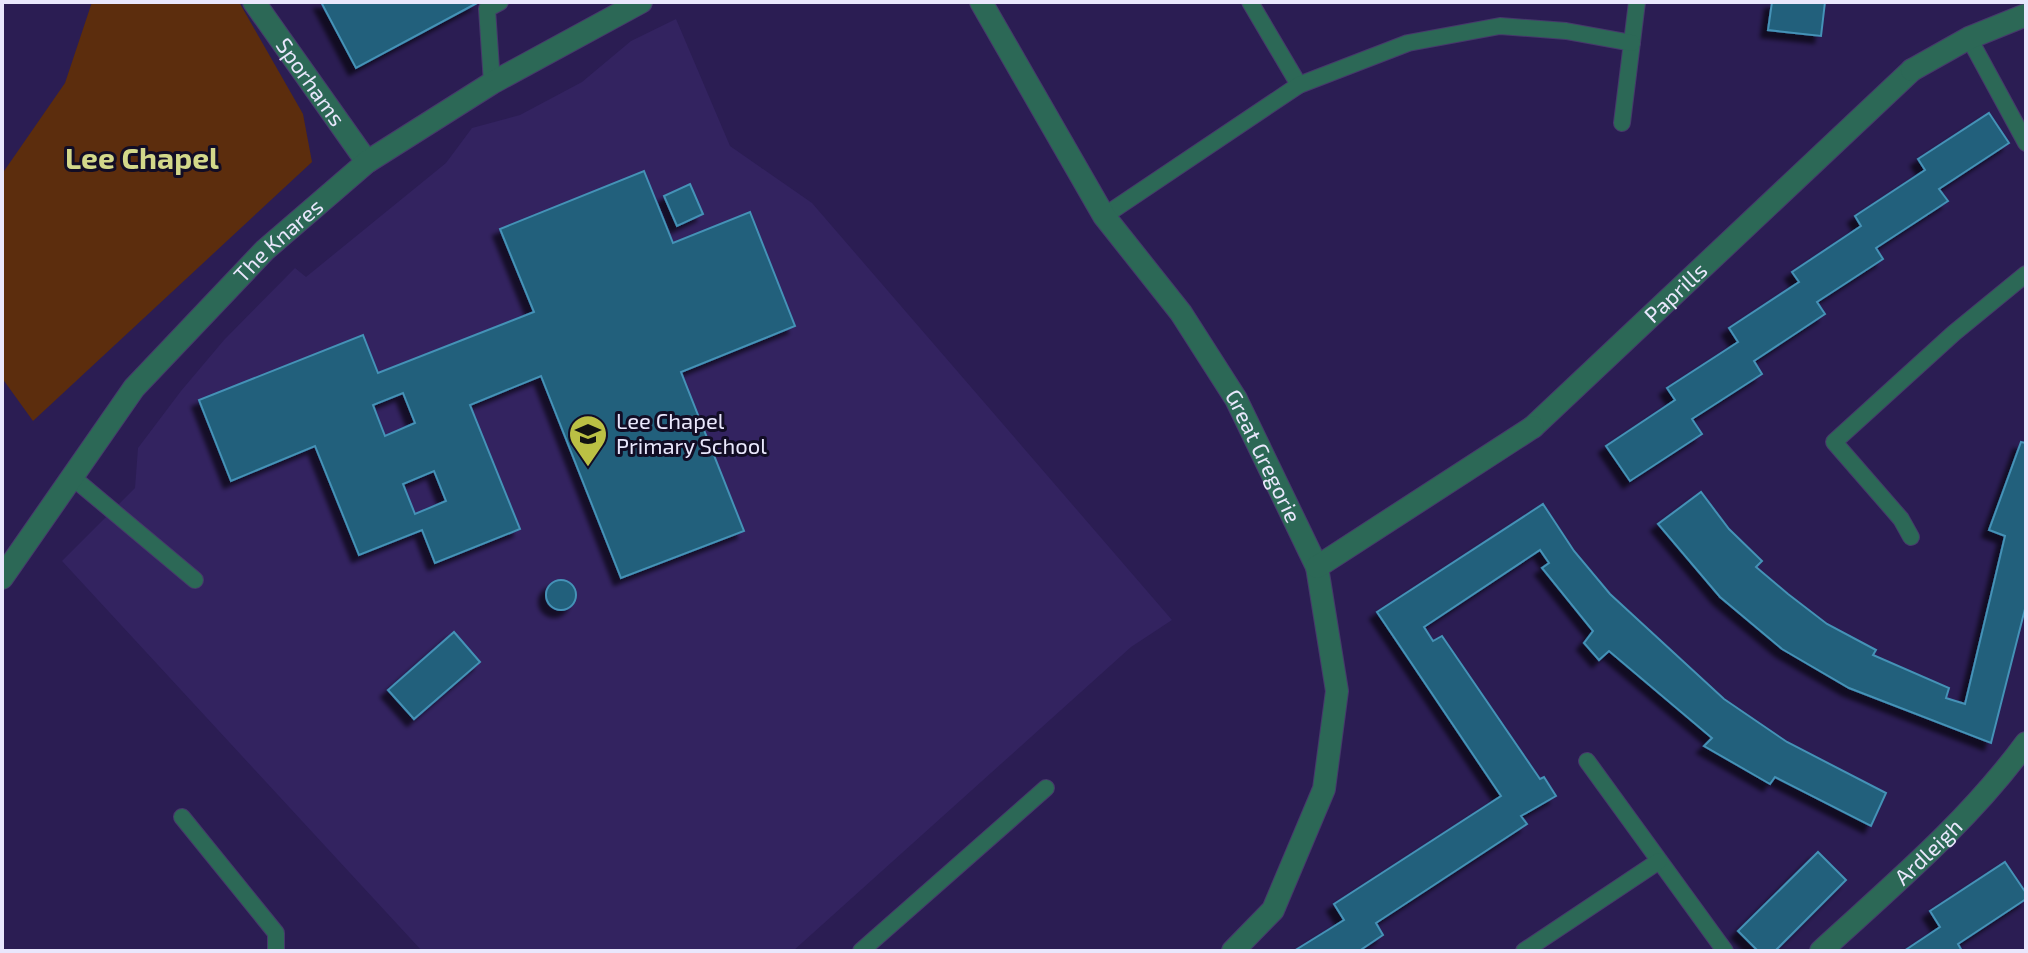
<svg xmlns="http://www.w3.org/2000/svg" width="2028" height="953" viewBox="0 0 2028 953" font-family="'Exo 2',sans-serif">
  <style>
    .built { fill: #332360 }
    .green { fill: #5c2d0d }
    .building { fill: #23607b; stroke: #4492b7; stroke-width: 2; fill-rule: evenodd; filter: url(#shadow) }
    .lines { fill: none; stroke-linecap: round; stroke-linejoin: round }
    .service-casing { stroke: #46396b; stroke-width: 18 }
    .pedestrian-casing { stroke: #46396b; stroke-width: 24 }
    .minor-casing { stroke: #46396b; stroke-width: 24 }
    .tertiary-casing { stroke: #46396b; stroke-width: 24 }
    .service { stroke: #2c6856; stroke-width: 16 }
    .pedestrian { stroke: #2c6856; stroke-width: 22 }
    .minor { stroke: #2c6856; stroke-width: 22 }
    .tertiary { stroke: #2c6856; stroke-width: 22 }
    .labels { text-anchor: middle; stroke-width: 6; stroke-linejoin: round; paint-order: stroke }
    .street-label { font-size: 22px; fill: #e9e7fc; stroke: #120d25 }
    .poi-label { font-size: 22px; fill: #e9e7fc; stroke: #120d25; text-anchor: start }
    .district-label { font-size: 30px; font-weight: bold; fill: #d3d88a; stroke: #120d25 }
  </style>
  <defs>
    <filter id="shadow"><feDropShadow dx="-7" dy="7" stdDeviation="2" flood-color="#0009"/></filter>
  </defs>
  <rect width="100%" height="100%" fill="#2b1d53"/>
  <path class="built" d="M676 19 730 146 812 203 1172 620 1131 647 793 951H422L62 561 135 488 138 448 181 391 224 340 295 268 306 277 446 163 472 128 520 115 582 82 631 41Z"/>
  <path class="green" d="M92 2H239L303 114 312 162 33 421 2 378V174L65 83Z"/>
  <g class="building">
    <path d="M321 2H479L356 68Z"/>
    <path d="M1772 2H1825L1821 36 1768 30Z"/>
    <path d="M1989 113 2009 143 1939 189 1948 201 1876 248 1883 259 1817 302 1825 314 1754 361 1762 374 1692 419 1702 434 1630 481 1606 446 1675 400 1667 388 1738 342 1729 328 1799 282 1792 272 1861 226 1855 216 1925 170 1918 159Z"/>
    <path d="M644 171 673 243 750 212 795 326 681 372 744 531 621 578 541 376 470 405 520 529 435 563 422 530 359 555 315 446 231 481 199 400 363 335 378 373 534 312 500 229ZM403 393 415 423 385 436 373 405ZM434 471 446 501 415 514 403 484Z"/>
    <path d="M690 184 703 214 677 226 664 196Z"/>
    <path d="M2021 442 2026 443V605L1991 743 1849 688 1782 649 1720 597 1658 524 1701 492 1729 529 1762 561 1756 567 1788 594 1827 624 1876 650 1873 655 1949 688 1946 698 1965 704 2005 536 1989 530Z"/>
    <path d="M1543 504 1574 551 1610 594 1724 699 1787 742 1886 793 1871 826 1775 777 1770 784 1704 746 1712 738 1609 651 1599 660 1584 643 1593 631 1542 568 1549 563 1540 550 1424 627 1433 641 1442 636 1540 779 1544 777 1556 796 1521 816 1527 824 1376 923 1383 935 1359 951H1294L1344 920 1334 904 1501 796 1377 612Z"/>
    <circle cx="561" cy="595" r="15"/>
    <path d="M454 632 480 662 414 719 388 690Z"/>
    <path d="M1818 852 1846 880 1775 951H1758L1738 931Z"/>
    <path d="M2005 862 2026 893V899L1958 944 1962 951H1904L1940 927 1930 911Z"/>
  </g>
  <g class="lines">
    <g class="service-casing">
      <g id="service">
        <path d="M1250 2 1299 85"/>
        <path d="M1969 38 2026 143"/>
        <path d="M492 83 487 9 500 2"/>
        <path d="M1622 123 1637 2"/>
        <path d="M1104 216 1299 85 1408 43 1500 26 1566 31 1632 43"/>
        <path d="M71 476 195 580"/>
        <path d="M1911 537 1901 519 1834 442 1954 333 2026 274"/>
        <path d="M1587 761 1725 951"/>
        <path d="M182 817 276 933V951"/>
        <path d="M861 951 1046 788"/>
        <path d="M1524 951 1659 861"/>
      </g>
    </g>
    <g class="pedestrian-casing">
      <g id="pedestrian">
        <path id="s1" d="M1533 427 1912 70"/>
      </g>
    </g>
    <g class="minor-casing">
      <g id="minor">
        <path id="s2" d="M254 2 367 162"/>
        <path id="s3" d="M981 2 1104 216 1181 313 1236 399 1317 567 1337 691 1324 789 1273 910 1233 951"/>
        <path d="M1912 70 1969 38 2026 15"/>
        <path d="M1317 567 1533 427"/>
        <path id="s4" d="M1821 951C1893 885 1968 822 2026 743"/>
      </g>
    </g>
    <g class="tertiary-casing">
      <g id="tertiary">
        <path id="s5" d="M2 578 134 388 265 250 367 162 492 83 641 2"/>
      </g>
    </g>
    <use href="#service" class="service"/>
    <use href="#pedestrian" class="pedestrian"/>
    <use href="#minor" class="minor"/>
    <use href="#tertiary" class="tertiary"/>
  </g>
  <defs>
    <g id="school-pin" transform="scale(2)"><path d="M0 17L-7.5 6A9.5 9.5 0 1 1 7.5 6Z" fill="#bbc044" stroke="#120d25"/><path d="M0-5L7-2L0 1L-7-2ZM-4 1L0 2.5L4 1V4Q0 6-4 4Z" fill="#111"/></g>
  </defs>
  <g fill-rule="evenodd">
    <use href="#school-pin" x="588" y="434"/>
  </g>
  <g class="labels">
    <g class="street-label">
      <text dy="8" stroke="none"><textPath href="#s2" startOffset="98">Sporhams</textPath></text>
      <text dy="8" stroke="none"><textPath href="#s5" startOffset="438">The Knares</textPath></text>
      <text dy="8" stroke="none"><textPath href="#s1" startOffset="196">Paprills</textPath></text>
      <text dy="8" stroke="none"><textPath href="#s3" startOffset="536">Great Gregorie</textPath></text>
      <text dy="8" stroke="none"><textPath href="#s4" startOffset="146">Ardleigh</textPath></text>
    </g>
    <g class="poi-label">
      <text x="616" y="429">Lee Chapel<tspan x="616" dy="25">Primary School</tspan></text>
    </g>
    <g class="district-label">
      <text x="142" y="169">Lee Chapel</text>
    </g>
  </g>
  <rect width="2028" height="953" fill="none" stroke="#e9e7fc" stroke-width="8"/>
</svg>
